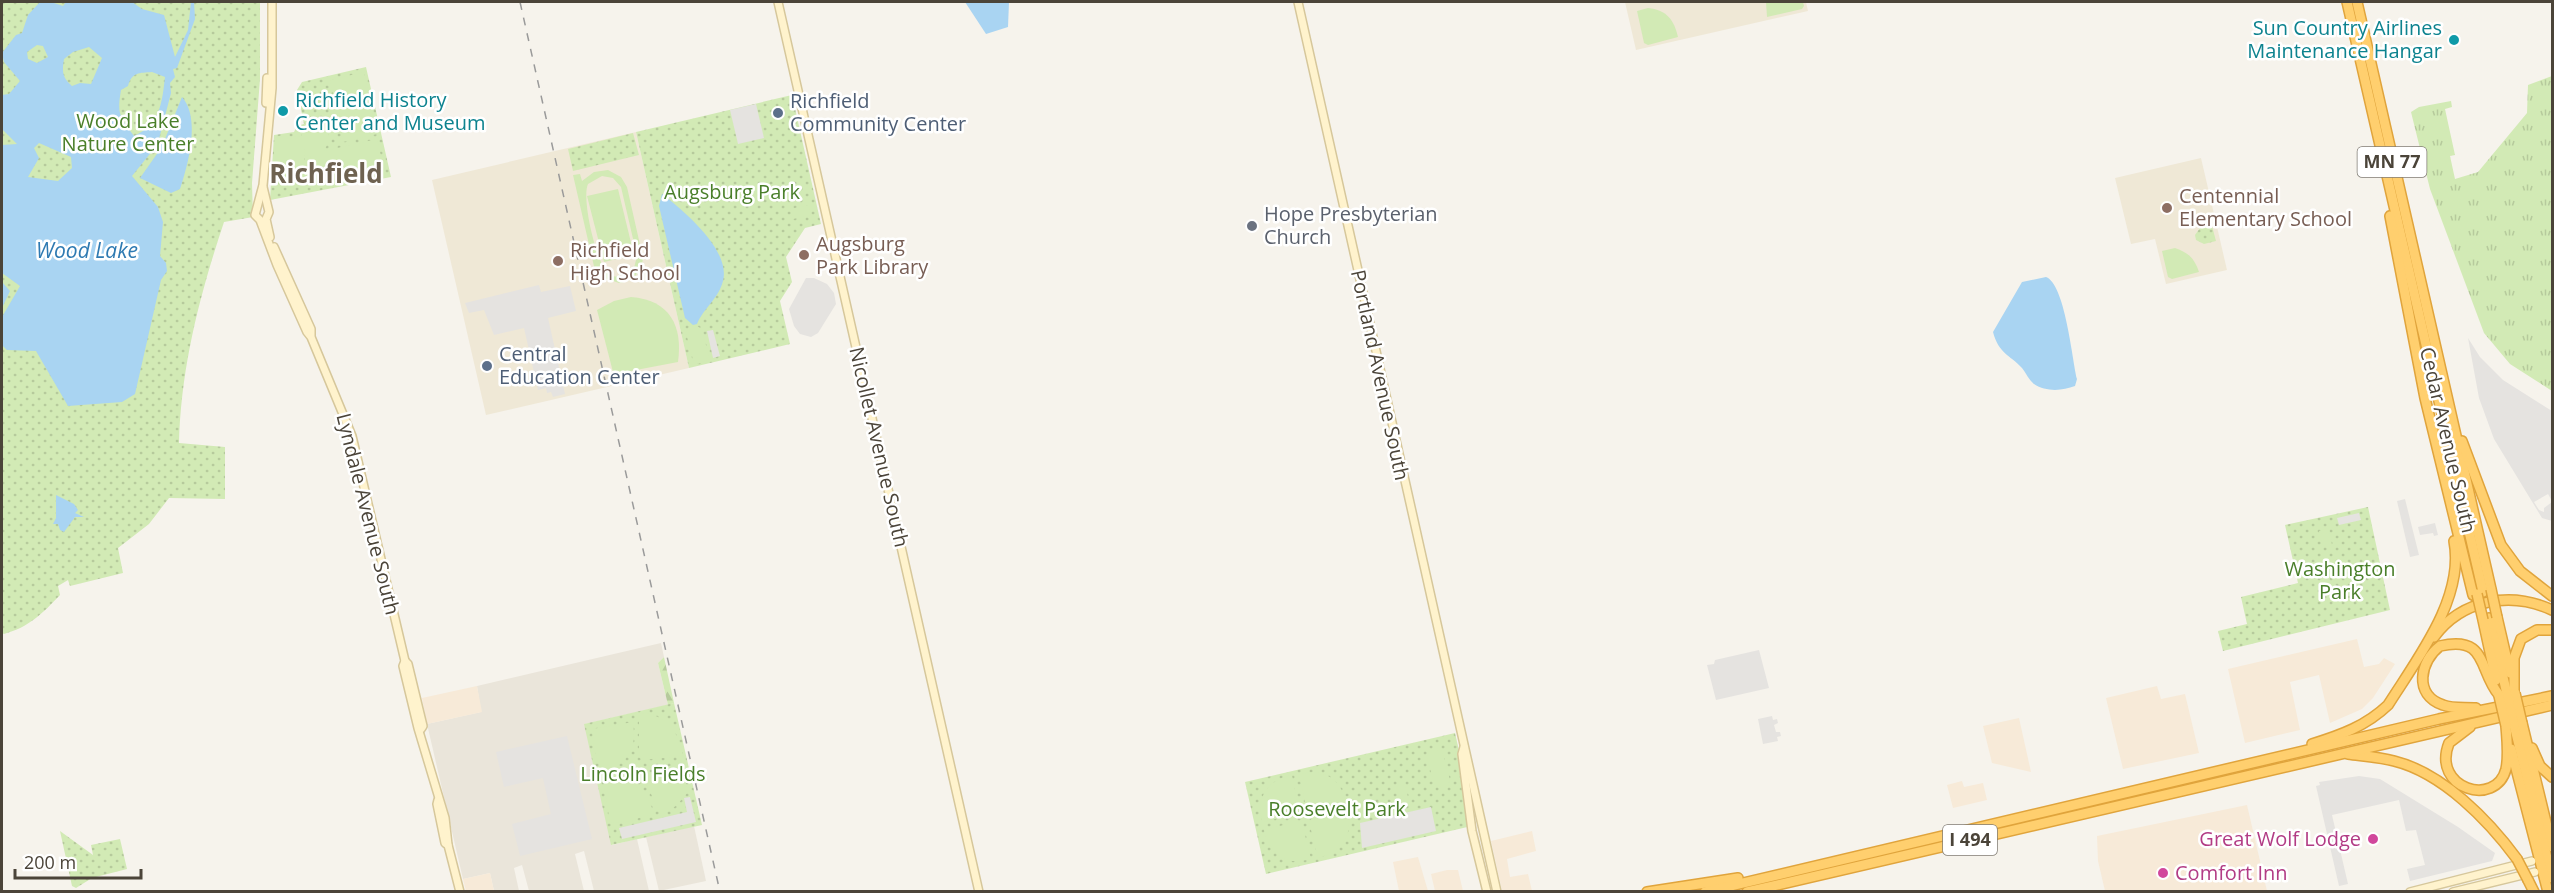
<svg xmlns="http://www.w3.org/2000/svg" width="2554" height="893" viewBox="0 0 2554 893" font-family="'Open Sans',sans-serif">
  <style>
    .residential { fill: #eae5da }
    .commercial { fill: #f7ead8 }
    .education { fill: #efe8d6 }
    .grass { fill: url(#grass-tufts) }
    .forest { fill: url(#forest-firs) }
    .park { fill: url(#park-dots) }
    .garden { fill: #d2eab5; fill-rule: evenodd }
    .parking { fill: #e5e3e0 }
    .water { fill: #a9d4f2; fill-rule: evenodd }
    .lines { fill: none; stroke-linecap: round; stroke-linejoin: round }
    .secondary-casing { stroke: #d6c79b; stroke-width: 10 }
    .highway-casing { stroke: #e0a43c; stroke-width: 12 }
    .secondary { stroke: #fff3cd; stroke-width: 7 }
    .highway { stroke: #ffcf6e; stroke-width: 9 }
    .rail { stroke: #9a9a9a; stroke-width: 1.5; stroke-dasharray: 8 8; stroke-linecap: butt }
    .highway-bridge-casing { stroke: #e0a43c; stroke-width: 12; stroke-linecap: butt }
    .highway-bridge { stroke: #ffcf6e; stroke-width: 9 }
    .culture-dot { fill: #0f9aa8; stroke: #fff; stroke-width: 2 }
    .service-dot { fill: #5c6f8a; stroke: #fff; stroke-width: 2 }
    .education-dot { fill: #8d6e63; stroke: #fff; stroke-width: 2 }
    .worship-dot { fill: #6b7280; stroke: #fff; stroke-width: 2 }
    .hotel-dot { fill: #d1479c; stroke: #fff; stroke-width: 2 }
    .labels { text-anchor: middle; stroke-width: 5; stroke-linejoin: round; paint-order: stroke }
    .shield { fill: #fff; stroke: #817c74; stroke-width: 1.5 }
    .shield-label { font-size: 18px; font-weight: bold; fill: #4b4439 }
    .culture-label { font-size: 20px; fill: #0d838f; stroke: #fff; text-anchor: end }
    .service-label { font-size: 20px; fill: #4e5e75; stroke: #fff; text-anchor: start }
    .park-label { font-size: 20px; fill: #4a7f2a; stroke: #fff }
    .education-label { font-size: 20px; fill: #785e54; stroke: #fff; text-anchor: start }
    .worship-label { font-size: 20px; fill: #5b616d; stroke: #fff; text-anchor: start }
    .street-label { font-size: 20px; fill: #4b4439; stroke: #fff }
    .hotel-label { font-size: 20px; fill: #b23c85; stroke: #fff; text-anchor: end }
    .water-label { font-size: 21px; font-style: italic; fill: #2e7ab2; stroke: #fff }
    .district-label { font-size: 26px; font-weight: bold; fill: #6e6250; stroke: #fff }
  </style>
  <defs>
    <pattern id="grass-tufts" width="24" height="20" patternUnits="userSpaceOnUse" patternTransform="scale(1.5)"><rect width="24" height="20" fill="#d2eab5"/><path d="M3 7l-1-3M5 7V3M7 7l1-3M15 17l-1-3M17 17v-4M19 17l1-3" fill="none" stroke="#b6ca9c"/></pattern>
    <pattern id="forest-firs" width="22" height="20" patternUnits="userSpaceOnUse" patternTransform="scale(1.5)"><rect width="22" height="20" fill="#d2eab5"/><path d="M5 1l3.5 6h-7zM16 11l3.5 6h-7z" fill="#b6ca9c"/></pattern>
    <pattern id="park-dots" width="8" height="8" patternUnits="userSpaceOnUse" patternTransform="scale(1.5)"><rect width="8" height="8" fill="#d2eab5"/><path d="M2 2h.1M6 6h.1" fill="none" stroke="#b6ca9c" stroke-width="1.8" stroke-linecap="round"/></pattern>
  </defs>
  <rect width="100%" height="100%" fill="#f6f3ec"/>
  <g class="residential">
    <path d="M661 643 664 657 658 663 668 705 585 724 612 845 637 839 649 891H594L584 851 575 854 584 891H529L522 865 514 868 519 891H494L490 873 463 879 427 724 481 712 477 686Z"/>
    <path d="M694 826 706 881 659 891 646 837Z"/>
  </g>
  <g class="commercial">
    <path d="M2357 639 2364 667 2379 664 2384 658 2395 664 2373 698 2362 709 2330 723 2319 675 2290 682 2300 730 2245 743 2228 669Z"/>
    <path d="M477 686 482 712 427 724 422 698Z"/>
    <path d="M2157 686 2161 699 2185 694 2199 753 2123 769 2106 698Z"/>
    <path d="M2019 718 2031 772 1992 763 1983 726Z"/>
    <path d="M1962 781 1964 787 1983 783 1987 800 1953 808 1947 785Z"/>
    <path d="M2247 805 2267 891H2105L2098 861 2097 836Z"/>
    <path d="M1532 831 1536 851 1507 859 1510 877 1528 874 1532 891H1502L1491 841Z"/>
    <path d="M1418 857 1428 891H1399L1393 862Z"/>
    <path d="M1447 870H1458L1463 891H1435L1431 874Z"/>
    <path d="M490 873 494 891H466L463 879Z"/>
  </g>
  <g class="education">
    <path d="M1625 2H1806L1808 11 1636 50Z"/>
    <path d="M636 132 689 368 486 415 432 180Z"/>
    <path d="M2201 158 2227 270 2166 284 2155 239 2131 244 2115 178Z"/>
  </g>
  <path class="grass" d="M2552 76V391L2510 364 2484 333 2430 189 2411 112 2419 107 2451 101 2452 107 2445 109 2455 155 2450 156 2455 179 2478 172 2527 113 2528 85Z"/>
  <path class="forest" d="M664 657 674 703 668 705 658 663Z"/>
  <g class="park">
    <path d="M2 2H260V79L252 183 253 217 224 222C200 294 181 366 179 443L225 447V499L169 498 149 524 118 548 123 573 70 586 68 580 58 586 60 595C42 614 29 627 4 634L2 633Z"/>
    <path d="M366 67 391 177 270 200 274 135 294 132 297 126 304 124 297 90 302 82Z"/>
    <path d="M792 95 821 224 805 228 786 257 792 282 780 301 790 344 689 368 636 132Z"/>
    <path d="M633 133 639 155 573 171 568 149Z"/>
    <path d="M2212 226 2216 241 2204 244 2196 240 2195 235 2200 228Z"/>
    <path d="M2368 507 2390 610 2223 651 2218 631 2247 624 2241 597 2298 583 2285 525Z"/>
    <path d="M674 703 702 825 611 845 584 724Z"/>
    <path d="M1455 733 1476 825 1266 874 1245 782Z"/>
    <path d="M60 831 93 855 91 845 120 839 127 869 92 878 76 888 72 886Z"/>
  </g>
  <g class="garden">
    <path d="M1766 2H1803L1804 6 1802 9 1767 17Z"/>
    <path d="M1648 8C1667 10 1674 20 1678 37L1648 45 1644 43 1637 11Z"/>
    <path d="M364 72 377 134 343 142 330 80Z"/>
    <path d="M326 126 330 139 324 151 377 139 385 173 317 189 310 156 306 155 305 149 302 185 272 183 275 136 302 137V131Z"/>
    <path d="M608 170 621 177 627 187 643 258C642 272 633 281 619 283L596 275 573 175 580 174 582 181 594 172ZM602 176 613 178 621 187 637 256 634 268 622 277 610 276C597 267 581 199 588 184Z"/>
    <path d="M618 189 634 255 604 262 587 196Z"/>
    <path d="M809 205 811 215 793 219 790 209Z"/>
    <path d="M2175 248C2189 253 2194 258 2199 272L2172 279 2168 277 2162 251Z"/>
    <path d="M631 297C670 300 683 326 678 362L615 374 613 372 597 310 614 301Z"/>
    <path d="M697 326 702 329 709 357 708 360 698 364 693 360 686 333 689 327Z"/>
    <path d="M2329 528 2332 545 2323 547 2319 531Z"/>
    <path d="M639 713C665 713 679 731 683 756L642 760 639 757Z"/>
    <path d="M633 722C637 752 628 761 602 773L594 749 592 729Z"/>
    <path d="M1442 750 1450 780 1448 785 1439 787 1434 784 1427 757 1430 751Z"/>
    <path d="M684 761 687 793 677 805 662 816 643 778 645 775Z"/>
    <path d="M1315 772C1334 775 1342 785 1346 803L1307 812 1299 774Z"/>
    <path d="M1292 775 1299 811 1297 814 1262 822C1256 797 1267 780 1292 775Z"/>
    <path d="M603 779C630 776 645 788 654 813L630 821 610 823Z"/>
    <path d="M1405 785 1409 801 1400 803 1396 787Z"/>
    <path d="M1348 810C1352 836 1344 851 1318 858L1309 822 1312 818Z"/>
    <path d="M1299 821 1302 823 1311 859C1285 866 1270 855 1264 830Z"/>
  </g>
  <g class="parking">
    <path d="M756 104 764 138 738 144 730 110Z"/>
    <path d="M806 278H814L827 284 834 293 836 304 818 333 811 337 800 334 794 326 789 309Z"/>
    <path d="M539 285 541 292 570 286 576 311 548 318 565 394 553 397 551 392 547 393 546 388 538 390 524 328 494 335 484 310 469 313 465 303Z"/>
    <path d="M713 330 720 356 713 358 707 331Z"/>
    <path d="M2468 338 2480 357 2503 380 2552 411V501L2548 494 2534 502 2539 510 2544 512V508L2552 502V521L2542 518 2494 439 2479 398Z"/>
    <path d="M2405 499 2419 555 2410 557 2397 501Z"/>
    <path d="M2359 513 2361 520 2339 525 2337 518Z"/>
    <path d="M2435 523 2438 535 2434 536 2433 533 2420 535 2418 527Z"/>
    <path d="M1759 650 1769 688 1716 700 1707 665 1714 664 1715 660Z"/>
    <path d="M1772 716 1773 720 1777 719 1778 723 1774 725 1776 732H1780L1781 736 1777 737 1778 741 1763 744 1758 719Z"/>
    <path d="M567 736 592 839 520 856 512 824 551 814 543 778 504 787 496 752Z"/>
    <path d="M2359 776 2380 779 2458 827 2495 853 2492 861 2410 881 2407 869 2425 865 2416 830 2406 831 2399 800 2332 815 2348 884 2339 886 2316 786 2320 785 2319 782Z"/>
    <path d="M690 797 696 822 622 839 619 828 687 812 684 798Z"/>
    <path d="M1431 807 1436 831 1362 848 1360 823Z"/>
  </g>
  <g class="water">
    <path d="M40 2H51L63 6 66 2H132L142 9 164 15 175 57 188 30 191 2H194L195 19 177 68 173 69 175 77 170 83 171 93 159 139 161 142 165 139 182 97C201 118 188 165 180 189L171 193 140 178 159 151 160 146 157 145 132 176 158 207 163 222 160 256 166 263 167 271 161 280 135 394 122 402 68 406 36 351 7 350 2 345V317L20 286 2 273V145L17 144 2 129V95L9 94 20 81 4 62 2 53 16 35 22 33 28 15ZM37 45 43 46 48 57 37 63 28 59 27 52ZM89 47 102 58 91 84 80 83 72 86C62 78 62 71 64 59L73 52ZM152 72 165 77C162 103 160 125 134 136 119 116 117 114 121 90L128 86C132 72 139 73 152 72ZM39 143 71 157 72 168 58 181 28 177 39 158 34 148Z"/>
    <path d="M965 2H1009L1008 27 986 34Z"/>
    <path d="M662 194C684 211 731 250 723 281 719 298 703 309 697 324L693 325 685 318 659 206Z"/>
    <path d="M2046 277C2065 284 2072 358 2077 379L2075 386C2062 391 2046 392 2034 384 2029 380 2026 373 2022 368 2009 354 1999 354 1993 332L2022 282Z"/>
    <path d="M2 282 10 291 2 308Z"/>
    <path d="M56 495 74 504 78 510 75 513 84 517H75L64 532 60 530 58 524H53L56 518Z"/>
  </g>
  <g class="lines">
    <g class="secondary-casing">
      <g id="secondary">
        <path d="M272 2V88L263 185 255 215 260 220 277 265 307 332 311 337 352 436 405 661 403 666 418 728 445 818 448 845"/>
        <path d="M778 2 979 892"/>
        <path d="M1298 2 1497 892"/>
        <path d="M266 103 267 78"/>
        <path d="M263 187 269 212 266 219 270 237"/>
        <path d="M274 247 311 329V335"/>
        <path d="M405 661 408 664 423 726 421 729"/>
        <path d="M1464 747 1462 754 1472 831 1487 892"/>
        <path d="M438 800 437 804 445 843 448 845 460 892"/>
        <path d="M2410 892 2532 861"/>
        <path d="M2453 892 2535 872"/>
      </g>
    </g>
    <g class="highway-casing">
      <g id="highway">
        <path d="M2347 2 2483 592"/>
        <path d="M2357 2 2491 589"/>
        <path d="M2390 216 2425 398 2473 595"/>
        <path d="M2462 441 2501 545 2520 571 2552 596"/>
        <path d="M2444 444 2450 478"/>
        <path d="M2497 617 2510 673"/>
        <path d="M2489 618 2507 694"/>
        <path d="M2483 620 2496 680"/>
        <path d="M2434 637C2462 599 2511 591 2552 610"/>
        <path d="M2514 691V658L2521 639 2537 630H2552"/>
        <path d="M2476 708C2465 707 2453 709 2443 705 2413 695 2420 661 2440 646 2488 635 2478 670 2499 695"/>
        <path d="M2522 723 2552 847"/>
        <path d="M2514 725 2552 878"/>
        <path d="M2470 727 2449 743C2431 789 2496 808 2506 769 2509 755 2507 740 2506 726"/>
        <path d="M2312 744C2341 735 2366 726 2388 705 2417 659 2465 598 2454 541"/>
        <path d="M2532 748 2540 766 2552 777"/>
        <path d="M2511 749 2548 892"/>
        <path d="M2348 754C2363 756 2379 757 2394 761 2443 773 2489 821 2517 859"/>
        <path d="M2528 880 2534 892"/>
        <path d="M1647 892 1738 878"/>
        <path d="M1705 892 2439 719 2552 696"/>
        <path d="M1747 892 2552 705"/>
      </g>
    </g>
    <use href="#secondary" class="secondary"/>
    <use href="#highway" class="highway"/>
    <path class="rail" d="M520 2 720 892"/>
    <g class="highway-bridge-casing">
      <g id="highway-bridge">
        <path d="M2491 589 2497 617"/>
        <path d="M2477 594 2483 620"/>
        <path d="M2515 693 2522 723"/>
        <path d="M2507 694 2514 725"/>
        <path d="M2499 696 2506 726"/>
        <path d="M2517 859 2528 880"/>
      </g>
    </g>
    <use href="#highway-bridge" class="highway-bridge"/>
  </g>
  <g class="culture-dot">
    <circle cx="2454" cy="40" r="6"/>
    <circle cx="283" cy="111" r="6"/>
  </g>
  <g class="service-dot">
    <circle cx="778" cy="113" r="6"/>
    <circle cx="487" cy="366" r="6"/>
  </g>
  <g class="education-dot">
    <circle cx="2167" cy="208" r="6"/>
    <circle cx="804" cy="255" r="6"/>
    <circle cx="558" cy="261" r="6"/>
  </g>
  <circle class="worship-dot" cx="1252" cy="226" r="6"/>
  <g class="hotel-dot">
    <circle cx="2373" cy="839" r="6"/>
    <circle cx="2163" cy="873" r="6"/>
  </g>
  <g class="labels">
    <g class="shield">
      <rect x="2357.5" y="147" width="69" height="30" rx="4.5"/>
      <rect x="1943" y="825" width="54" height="30" rx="4.5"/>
    </g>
    <g class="shield-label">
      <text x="2392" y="168">MN 77</text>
      <text x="1970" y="846">I 494</text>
    </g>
    <g class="culture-label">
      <text x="2442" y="35">Sun Country Airlines<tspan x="2442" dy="23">Maintenance Hangar</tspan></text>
      <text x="295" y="107" text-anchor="start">Richfield History<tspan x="295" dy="23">Center and Museum</tspan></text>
    </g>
    <g class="service-label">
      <text x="790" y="108">Richfield<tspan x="790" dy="23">Community Center</tspan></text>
      <text x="499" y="361">Central<tspan x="499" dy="23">Education Center</tspan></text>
    </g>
    <g class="park-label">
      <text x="128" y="128">Wood Lake<tspan x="128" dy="23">Nature Center</tspan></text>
      <text x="732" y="199">Augsburg Park</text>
      <text x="2340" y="576">Washington<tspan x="2340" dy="23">Park</tspan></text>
      <text x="643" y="781">Lincoln Fields</text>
      <text x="1337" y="816">Roosevelt Park</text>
    </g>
    <g class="education-label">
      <text x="2179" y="203">Centennial<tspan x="2179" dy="23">Elementary School</tspan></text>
      <text x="816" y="251">Augsburg<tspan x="816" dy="23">Park Library</tspan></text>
      <text x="570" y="257">Richfield<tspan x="570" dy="23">High School</tspan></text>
    </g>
    <g class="worship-label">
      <text x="1264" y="221">Hope Presbyterian<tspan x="1264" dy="23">Church</tspan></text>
    </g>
    <g class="street-label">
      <text transform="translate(1380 375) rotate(78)" y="7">Portland Avenue South</text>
      <text transform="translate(2448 440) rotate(77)" y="7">Cedar Avenue South</text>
      <text transform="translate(879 447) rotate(77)" y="7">Nicollet Avenue South</text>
      <text transform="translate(368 514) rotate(76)" y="7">Lyndale Avenue South</text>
    </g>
    <g class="hotel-label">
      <text x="2361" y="846">Great Wolf Lodge</text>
      <text x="2175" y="880" text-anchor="start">Comfort Inn</text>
    </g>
    <g class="water-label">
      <text x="87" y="258">Wood Lake</text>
    </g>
    <g class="district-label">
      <text x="326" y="183">Richfield</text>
    </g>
  </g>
  <rect width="2554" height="893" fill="none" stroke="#4b4439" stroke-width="6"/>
  <path d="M15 869v9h126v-9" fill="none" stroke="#4b4439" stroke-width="3"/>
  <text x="24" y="869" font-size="18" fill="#4b4439" stroke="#ffffff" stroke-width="4.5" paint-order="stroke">200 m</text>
</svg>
